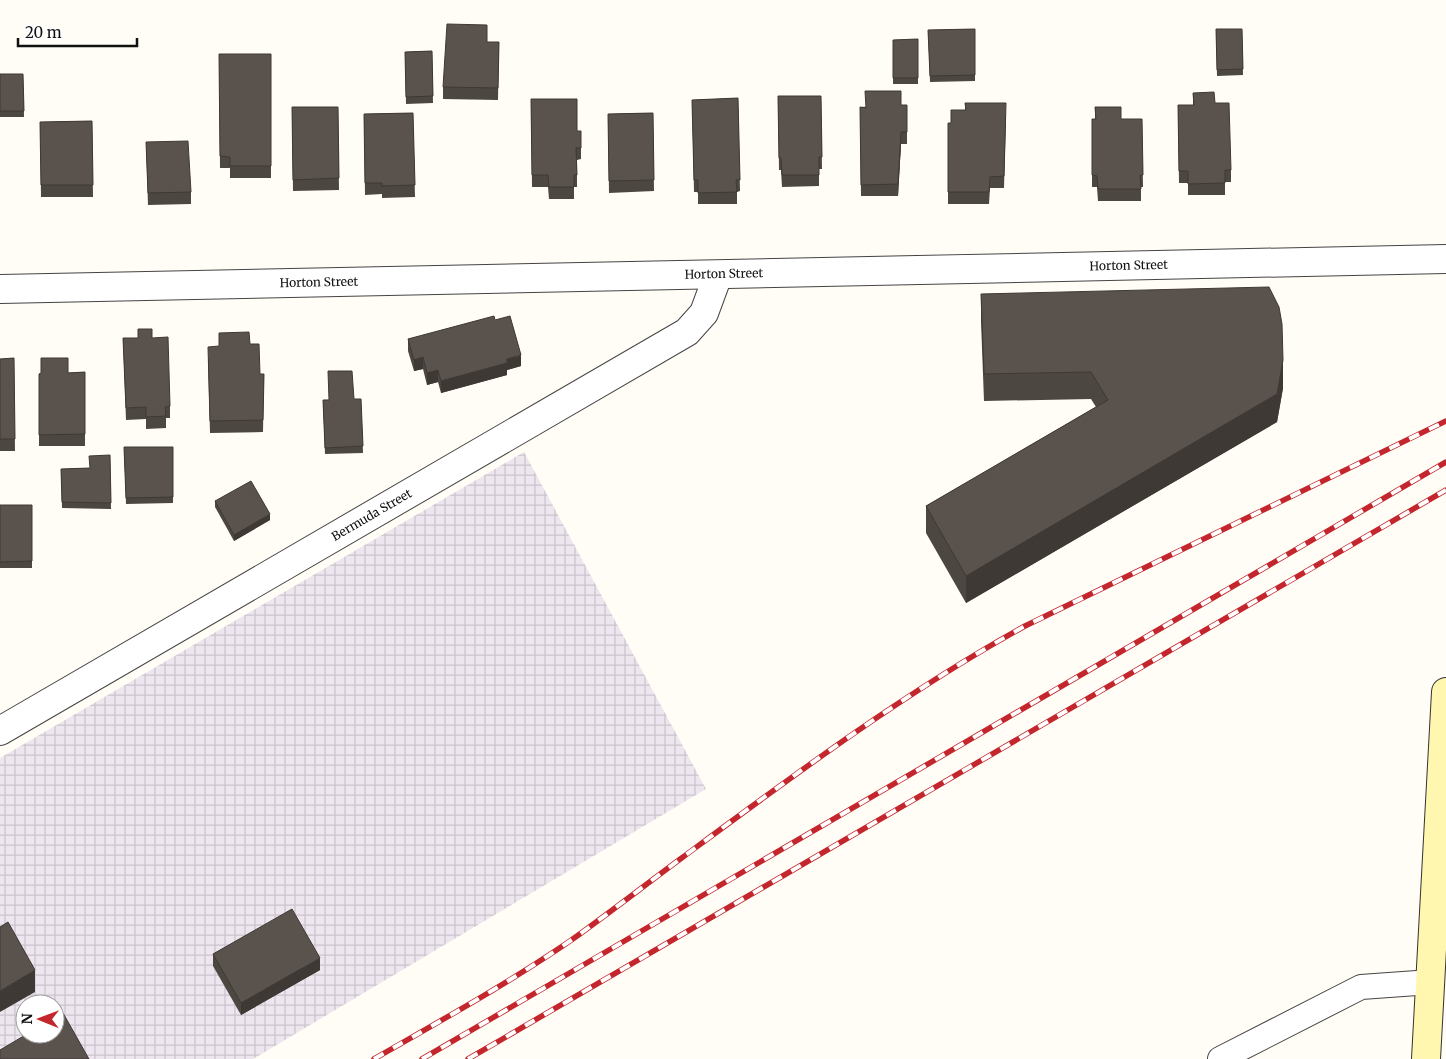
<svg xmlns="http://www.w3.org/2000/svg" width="1446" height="1059" viewBox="0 0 1446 1059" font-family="Merriweather,serif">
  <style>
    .industrial { fill: url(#industrial-grid); fill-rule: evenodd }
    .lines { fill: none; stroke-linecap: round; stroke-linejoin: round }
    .lane-casing { stroke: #444; stroke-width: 26 }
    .street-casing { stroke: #444; stroke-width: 30 }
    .secondary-casing { stroke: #333; stroke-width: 30 }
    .lane { stroke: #fff; stroke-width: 24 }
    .street { stroke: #fff; stroke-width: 28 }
    .secondary { stroke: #fff6b0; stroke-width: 28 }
    .rail-casing { stroke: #c4262e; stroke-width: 5.5 }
    .rail { stroke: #fff; stroke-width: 4; stroke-dasharray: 11; stroke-linecap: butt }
    .wall { fill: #4d4742 }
    .shaded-wall { fill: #3f3936 }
    .building { fill: #5a524d; stroke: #3f3936 }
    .labels { text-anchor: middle; stroke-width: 5; stroke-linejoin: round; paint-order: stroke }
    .street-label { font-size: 12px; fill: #111; stroke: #fff }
  </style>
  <defs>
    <pattern id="industrial-grid" width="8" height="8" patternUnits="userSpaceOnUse" patternTransform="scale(1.25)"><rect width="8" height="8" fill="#eee6ef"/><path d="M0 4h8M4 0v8" fill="none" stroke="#cbc4cc"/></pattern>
  </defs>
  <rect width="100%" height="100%" fill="#fffdf5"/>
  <path class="industrial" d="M524 452 706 789 253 1059H0V758ZM25 1004H55V1034H25Z"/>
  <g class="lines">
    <g class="lane-casing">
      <path id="lane" d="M1220 1059 1361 987 1431 982"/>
    </g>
    <g class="street-casing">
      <g id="street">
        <path id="s1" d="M0 289 1446 259"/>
        <path id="s2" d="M0 731 687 332 704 313 718 275"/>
      </g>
    </g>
    <g class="secondary-casing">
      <path id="secondary" d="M1426 1059 1446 692"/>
    </g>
    <use href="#lane" class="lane"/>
    <use href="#street" class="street"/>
    <use href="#secondary" class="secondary"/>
    <g class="rail-casing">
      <g id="rail">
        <path d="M374 1059C440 1021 507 984 570 941 608 914 645 885 683 857 794 775 904 693 1025 626L1446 421"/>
        <path d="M422 1059 1446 462"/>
        <path d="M468 1059 1446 490"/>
      </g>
    </g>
    <use href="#rail" class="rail"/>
  </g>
  <g class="wall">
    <path d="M975 29V81L930 82 928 30Z"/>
    <path d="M1216 29H1242L1243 75 1217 76Z"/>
    <path d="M918 39V84H893V40Z"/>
    <path d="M487 42H499L498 100 443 99V87Z"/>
    <path d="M432 51 433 103 406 104 405 52Z"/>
    <path d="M219 54H271V178H230V168H220Z"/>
    <path d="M0 74H23L24 117H0Z"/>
    <path d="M1193 93 1215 103 1231 170V182H1225V195H1188V183H1179L1178 105H1193Z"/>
    <path d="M778 96H821L822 169H819V186L782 187 781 170H779Z"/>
    <path d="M738 98 740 191 737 192V204H698V192H694L692 100Z"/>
    <path d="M531 99 577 131H581V159L577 160V187H574V199H549L548 187H532Z"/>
    <path d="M965 103 1006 115 1004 188H990L989 204H948V123H951L965 110Z"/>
    <path d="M901 105H907V144H901L898 196H861L860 107Z"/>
    <path d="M292 107H338L339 190 293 191Z"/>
    <path d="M1095 107 1121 119H1142L1143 187H1141V201H1098L1097 187H1092V119H1095Z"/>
    <path d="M413 113 415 197 382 198V194L365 195 364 114Z"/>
    <path d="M653 113 654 191 609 193 608 114Z"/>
    <path d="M92 121 93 197H41L40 122Z"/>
    <path d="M146 142 191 192V204L148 205Z"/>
    <path d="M981 294 1283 388 1277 422 966 603 926 533V506L1096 407 1091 399 984 401 981 321Z"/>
    <path d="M495 320 521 366 507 370V375L441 393 438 382 427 385 423 369 414 371 408 351V339Z"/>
    <path d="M138 329 152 338 170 406V418H166V428L146 429V419L126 420 123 338H138Z"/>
    <path d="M250 344 260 374H264L263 432 210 433 208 359Z"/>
    <path d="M14 358 15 451H0V359Z"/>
    <path d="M85 372V446H39V374Z"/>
    <path d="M354 399H361L363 453 325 454 323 400Z"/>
    <path d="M124 447H173V503L126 504Z"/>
    <path d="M110 455 111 509 62 508 61 469 90 468Z"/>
    <path d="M215 501 270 520 234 541 215 507Z"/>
    <rect x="0" y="505" width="32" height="63"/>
    <path d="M213 954 320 970 241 1015 213 966Z"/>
  </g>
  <g class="shaded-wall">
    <path d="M901 132V144L898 196V184Z"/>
    <path d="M521 355V366L507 370V375L441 393V381Z"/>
    <path d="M423 357V369L414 371V360Z"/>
    <path d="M1283 360V388L1277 422 966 603V576Z"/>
    <path d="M438 370V382L427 385V373Z"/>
    <path d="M270 514V520L234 541V535Z"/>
    <path d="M320 958V970L241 1015V1003Z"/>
    <path d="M35 970V992L0 1012V991Z"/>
  </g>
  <g class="building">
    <path d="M447 24 487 25V42H499L498 88 443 87Z"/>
    <path d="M975 29V75L930 76 928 30Z"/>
    <path d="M1216 29H1242L1243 69 1217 70Z"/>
    <path d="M918 39V78H893V40Z"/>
    <path d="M432 51 433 96 406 97 405 52Z"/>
    <path d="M219 54H271V166H230V157L220 156Z"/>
    <path d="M0 74H23L24 111H0Z"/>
    <path d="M865 91H901V105H907V132H901L898 184 861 185 860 107 866 108Z"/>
    <path d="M1214 92 1215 103H1229L1231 170H1225V183L1188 184V171H1179L1178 105H1194L1193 93Z"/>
    <path d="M778 96H821L822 157H819V175H782L781 158H779Z"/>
    <path d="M738 98 740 180H736L737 192 698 193V180H694L692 100Z"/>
    <path d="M531 99H577V131H581V148H576L577 175H574V187H549L548 175H532Z"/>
    <path d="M965 103H1006L1004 176 990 177 989 192H948V123H951V110H966Z"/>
    <path d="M292 107H338L339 178 293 180Z"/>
    <path d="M1095 107H1121V119H1142L1143 175H1140L1141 189H1098L1097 176 1092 175V119H1096Z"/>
    <path d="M413 113 415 185 382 186V183H365L364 114Z"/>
    <path d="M653 113 654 180 609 181 608 114Z"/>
    <path d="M92 121 93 185H41L40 122Z"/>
    <path d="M188 141 191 192 148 193 146 142Z"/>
    <path d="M1269 287 1279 307 1282 324 1283 360 1277 394 966 576 926 506 1108 400 1091 372 984 374 981 294Z"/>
    <path d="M494 316 495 320 510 316 521 355 507 359V363L441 381 438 370 427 373 423 357 414 360 408 339Z"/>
    <path d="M138 329H152V338L168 337 170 406 165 407 166 416 146 417V407L126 408 123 338H138Z"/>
    <path d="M249 332 250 344H259L260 374H264L263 420 210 421 208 347 219 346V333Z"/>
    <path d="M14 358 15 439H0V359Z"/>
    <path d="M41 358H68V373L85 372V434L39 435V374L41 373Z"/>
    <path d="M328 371H352L354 399H361L363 446 325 448 323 400H329Z"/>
    <path d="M124 447H173V497L126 498Z"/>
    <path d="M110 455 111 503 62 502 61 469 90 468 89 456Z"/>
    <path d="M251 481 270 514 234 535 215 501Z"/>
    <path d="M0 505H32V561L0 562Z"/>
    <path d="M292 909 320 958 241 1003 213 954Z"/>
    <path d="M8 922 35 970 0 991V927Z"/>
    <path d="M63 1013 89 1059H0V1050L27 1034H55V1018Z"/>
  </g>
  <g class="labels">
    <g class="street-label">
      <text dy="4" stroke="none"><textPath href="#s1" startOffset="1129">Horton Street</textPath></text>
      <text dy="4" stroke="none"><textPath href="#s1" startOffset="724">Horton Street</textPath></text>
      <text dy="4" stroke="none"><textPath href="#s1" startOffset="319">Horton Street</textPath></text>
      <text dy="4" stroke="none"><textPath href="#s2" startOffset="430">Bermuda Street</textPath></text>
    </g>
  </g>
  <g transform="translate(40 1019) rotate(271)"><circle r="24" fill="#ffffff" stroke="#a0a0a0"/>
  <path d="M0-4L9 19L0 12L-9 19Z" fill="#c4262e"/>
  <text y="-8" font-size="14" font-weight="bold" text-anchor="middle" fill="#111111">N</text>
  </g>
  <path d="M18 38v8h119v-8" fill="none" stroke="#111111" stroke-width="2.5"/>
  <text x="25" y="38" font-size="15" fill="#111111" stroke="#ffffff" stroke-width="4" paint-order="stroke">20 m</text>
</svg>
